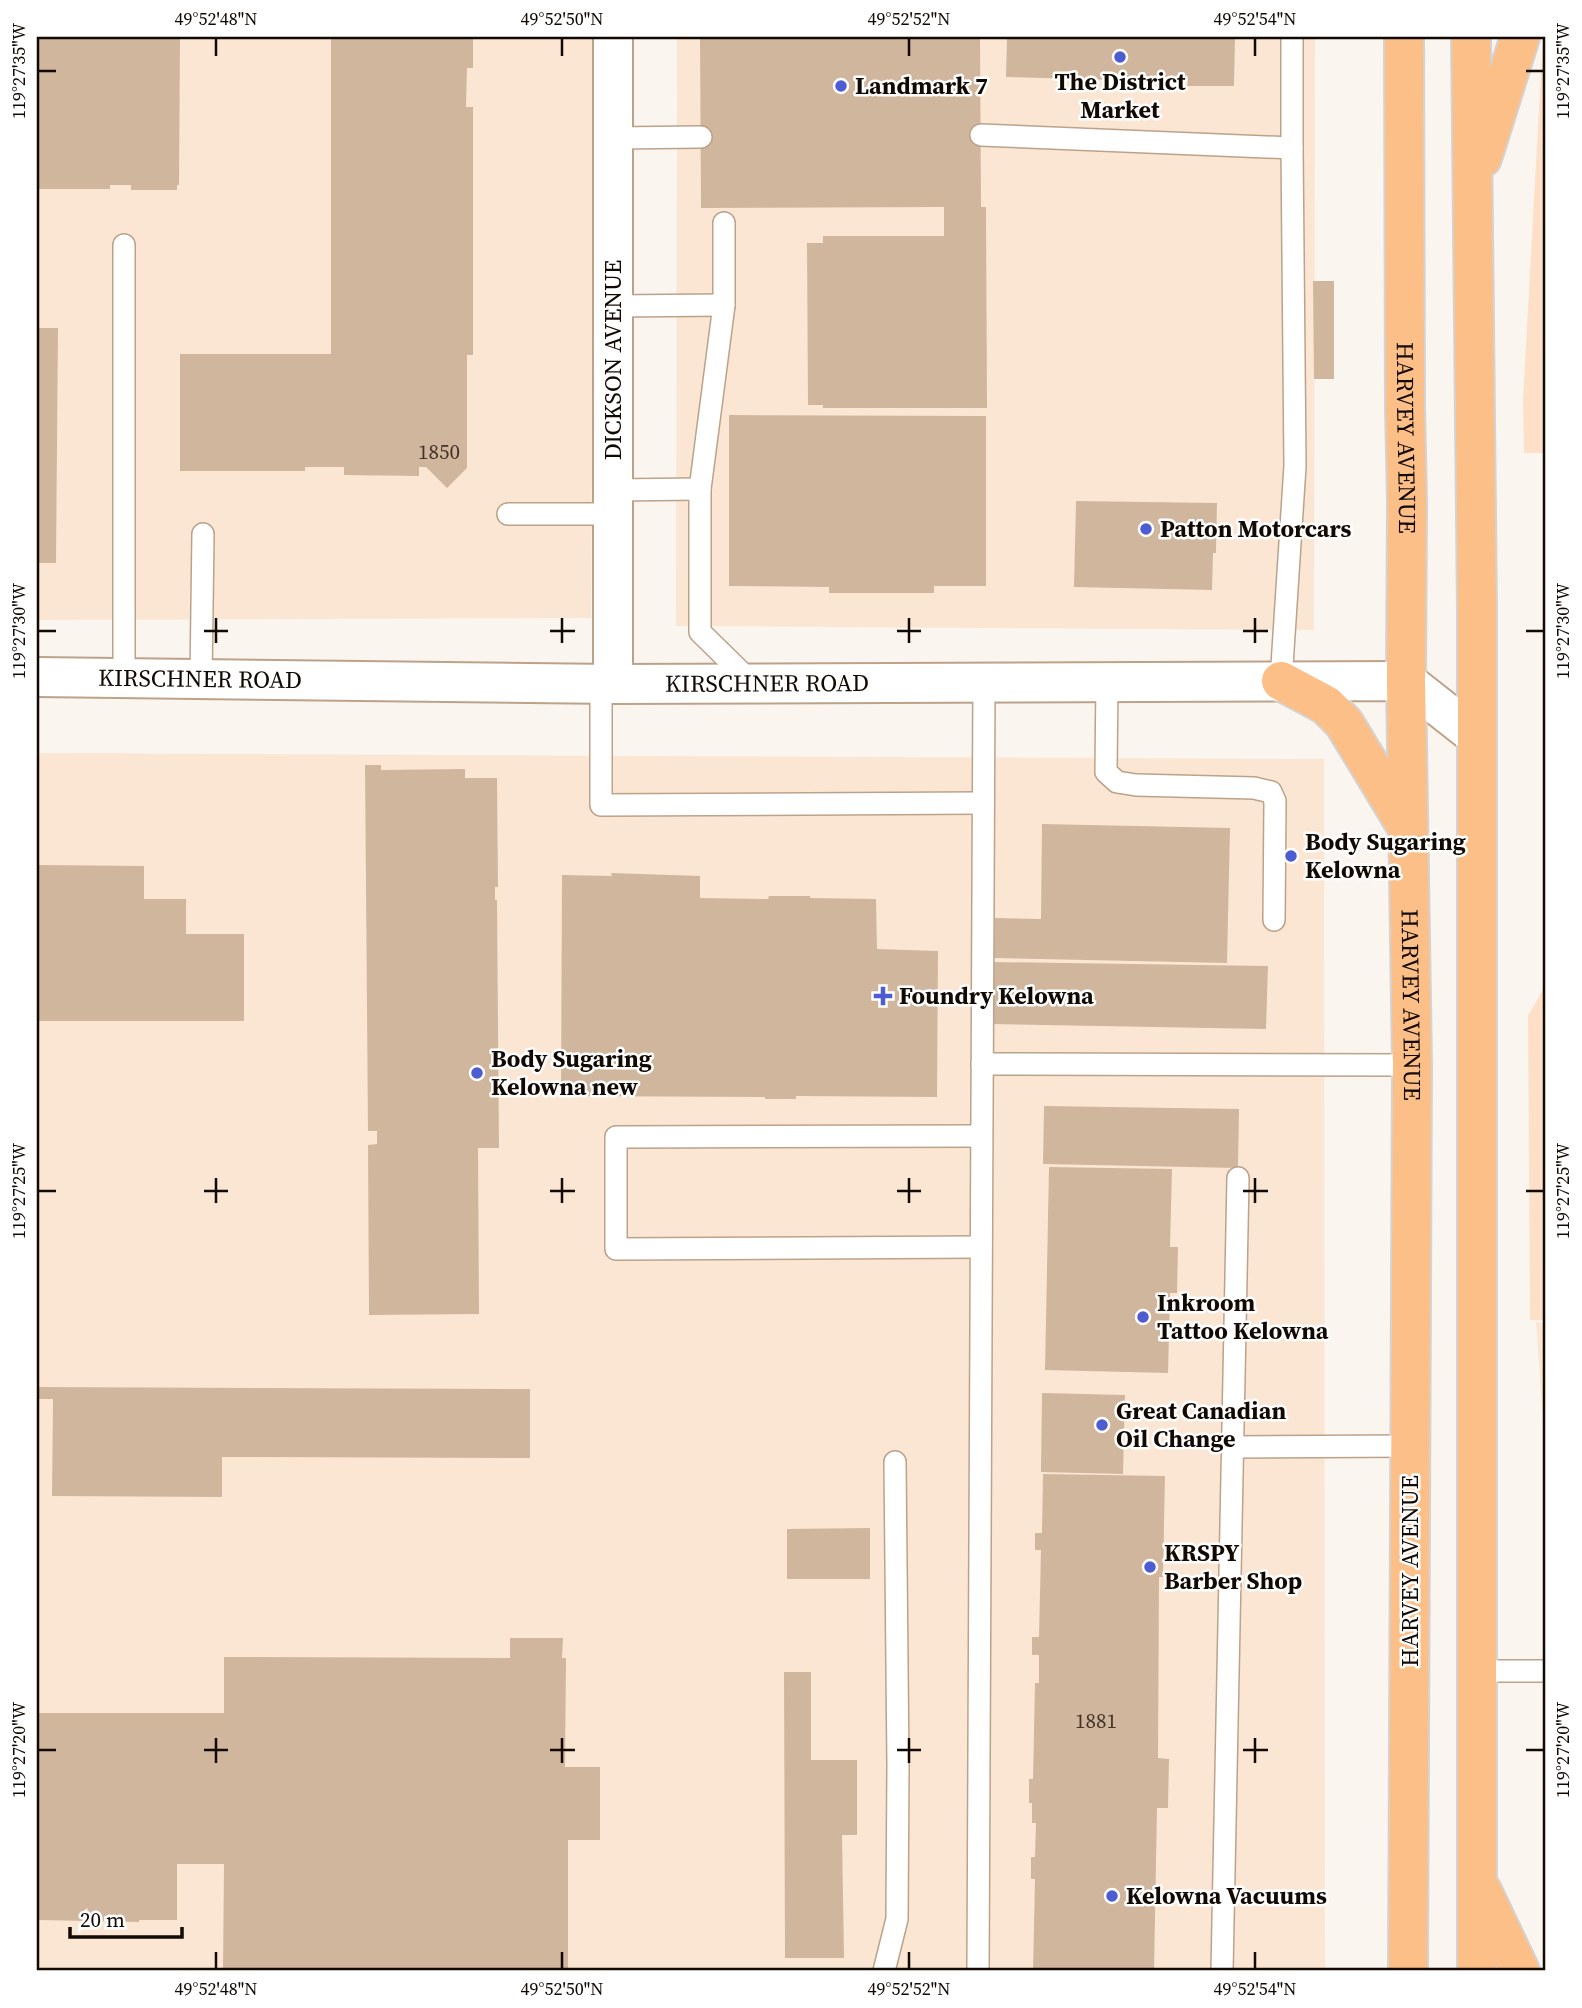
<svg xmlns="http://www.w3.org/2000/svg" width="1582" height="2008" viewBox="0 0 1582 2008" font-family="'Source Serif 4',serif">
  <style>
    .built { fill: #fbe6d4 }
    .green { fill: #fde0c7 }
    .building { fill: #d1b69e }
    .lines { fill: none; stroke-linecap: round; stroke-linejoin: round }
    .lane-casing { stroke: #bda28a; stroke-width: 24 }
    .street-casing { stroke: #bda28a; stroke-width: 42 }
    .highway-casing { stroke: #d4d3d2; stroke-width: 42 }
    .lane { stroke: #fff; stroke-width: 21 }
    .street { stroke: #fff; stroke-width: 38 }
    .highway { stroke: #fcbf87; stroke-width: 38 }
    .ticks { fill: none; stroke: #120903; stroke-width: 2.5 }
    .poi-dot { fill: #4e5cd2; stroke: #fff; stroke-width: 2.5 }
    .labels { text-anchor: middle; stroke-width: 5; stroke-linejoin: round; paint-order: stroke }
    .number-label { font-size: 21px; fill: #42342a }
    .poi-label { font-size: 24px; font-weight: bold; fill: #120903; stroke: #fff; text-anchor: start }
    .street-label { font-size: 24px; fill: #120903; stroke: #fff }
    .neatline { fill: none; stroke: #120903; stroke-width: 2.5 }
    .ticks-label { font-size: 18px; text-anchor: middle; fill: #120903 }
  </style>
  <rect width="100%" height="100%" fill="#fbf5f0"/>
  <g class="built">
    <path d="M37 37H595L591 618 37 620Z"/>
    <path d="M677 37H1315L1314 630 676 626Z"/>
    <path d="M37 753 1324 759 1325 1971H37Z"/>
    <path d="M1536 1322 1545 1323V1449Z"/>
  </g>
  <g class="green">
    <path d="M1543 37H1545V453H1524L1523 400Z"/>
    <path d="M1545 986V1320H1530L1528 1016Z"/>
  </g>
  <g class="building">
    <path d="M37 37H180L179 185H177V190H131V185H110V189H37Z"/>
    <path d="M331 37H473V68H467L466 107H473V355H467V468L447 488 426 467H419V476L344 475V467H305V471H180V354H331Z"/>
    <path d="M700 37H980L981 207H986L987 408H823V405H808L807 243H823V236H944V207L701 208Z"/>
    <path d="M1007 37H1235L1234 86H1187L1188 82 1006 77Z"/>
    <path d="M1313 281H1334V379H1314Z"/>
    <path d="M37 328H58L56 563H37Z"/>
    <path d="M729 415 986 416V586H934V593H829V587L729 586Z"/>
    <path d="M1076 501 1217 503 1216 553H1213L1212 590 1074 587Z"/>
    <path d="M365 765H381V770L465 769V778H497L498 887H495V900H497L499 1148H478L479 1314 369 1315 368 1145 377 1144V1131H368Z"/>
    <path d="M1042 824 1230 828 1227 963 994 958 995 918 1041 919Z"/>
    <path d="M37 865 144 866V899H186V934H244V1021H37Z"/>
    <path d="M611 873 700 876V898L768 899 769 896H810V898L876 899 877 949 938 951 937 1097 796 1096V1099H765V1097L561 1096 562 875 612 876Z"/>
    <path d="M992 962 1268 966 1266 1029 991 1024Z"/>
    <path d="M1044 1106 1239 1109 1238 1168 1043 1164Z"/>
    <path d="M1049 1167 1172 1169 1170 1247H1178L1177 1293H1170L1168 1373 1045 1370Z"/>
    <path d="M37 1387 530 1389V1458L222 1457V1497L52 1496 53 1399H37Z"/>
    <path d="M1042 1393 1125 1395 1123 1474 1041 1472Z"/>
    <path d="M1043 1474 1165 1476 1163 1577H1159L1158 1758 1169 1759 1168 1808H1157L1154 1971H1033L1035 1879H1031V1857H1035L1036 1823H1032V1803H1029V1779H1033L1035 1683H1039V1655H1032V1637H1039L1041 1550H1035V1533H1042Z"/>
    <path d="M870 1528V1579H787V1529Z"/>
    <path d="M510 1638H563L562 1658H566L565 1767H600V1840H568V1971H359V1968H334V1971H283V1969H223L224 1864H177V1920H139V1922L37 1920V1713H224V1657L510 1658Z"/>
    <path d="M784 1672H811V1760H857V1835H842L844 1958H785Z"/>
  </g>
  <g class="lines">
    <g class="lane-casing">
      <g id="lane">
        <path d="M981 135 1292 148V37"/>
        <path d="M613 138 701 137"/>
        <path d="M724 223V305L700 489V632L752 683"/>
        <path d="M613 306 724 305"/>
        <path d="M613 490 700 489"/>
        <path d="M508 514H613"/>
        <path d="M124 678V245"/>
        <path d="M201 679 203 534"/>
        <path d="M1281 681 1295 466 1292 148"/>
        <path d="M1107 682 1106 772 1117 782 1136 785 1254 788 1271 792 1275 801 1274 920"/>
        <path d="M601 683V805L983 803"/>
        <path d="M982 1064 1412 1065"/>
        <path d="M981 1247 616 1249V1137L981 1136"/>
        <path d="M1233 1447 1410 1446"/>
        <path d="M1477 1671H1545"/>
        <path d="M884 1971 897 1919 898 1766 895 1462"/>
        <path d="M978 1971 984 682"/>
        <path d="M1222 1971 1238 1178"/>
      </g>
    </g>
    <g class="street-casing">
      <g id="street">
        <path d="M613 37V684"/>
        <path id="s1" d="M37 677 613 684 1406 681 1476 736"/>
      </g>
    </g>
    <g class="highway-casing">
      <g id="highway">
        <path id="s2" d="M1404 37 1405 408 1407 501 1406 681 1412 1065 1408 1971"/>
        <path d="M1471 37 1477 610V1971"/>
        <path d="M1482 158 1520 37"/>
        <path d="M1281 681 1326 705 1344 723 1407 827"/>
        <path d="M1482 1891 1520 1971"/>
      </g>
    </g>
    <use href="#lane" class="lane"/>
    <use href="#street" class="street"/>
    <use href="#highway" class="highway"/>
  </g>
  <path class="ticks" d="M216 38V56M562 38V56M909 38V56M1255 38V56M38 71H56M1526 71H1544M216 618V643M562 618V643M909 618V643M1255 618V643M38 631H56M204 631H228M550 631H575M897 631H921M1243 631H1268M1526 631H1544M216 1178V1203M562 1178V1203M909 1178V1203M1255 1178V1203M38 1191H56M204 1191H228M550 1191H575M897 1191H921M1243 1191H1268M1526 1191H1544M216 1738V1763M562 1738V1763M909 1738V1763M1255 1738V1763M38 1750H56M204 1750H228M550 1750H575M897 1750H921M1243 1750H1268M1526 1750H1544M216 1952V1969M562 1952V1969M909 1952V1969M1255 1952V1969"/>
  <g class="poi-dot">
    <circle cx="1120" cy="57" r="7"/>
    <circle cx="841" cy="86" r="7"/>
    <circle cx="1146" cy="529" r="7"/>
    <circle cx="1291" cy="856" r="7"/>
    <path d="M879.5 985.5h7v7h7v7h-7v7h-7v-7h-7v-7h7z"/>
    <circle cx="477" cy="1073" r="7"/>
    <circle cx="1143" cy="1317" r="7"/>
    <circle cx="1102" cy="1425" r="7"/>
    <circle cx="1150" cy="1567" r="7"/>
    <circle cx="1112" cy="1896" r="7"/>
  </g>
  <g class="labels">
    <g class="number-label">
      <text x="439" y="459">1850</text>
      <text x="1096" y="1728">1881</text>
    </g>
    <g class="poi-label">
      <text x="1120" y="90" text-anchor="middle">The District<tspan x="1120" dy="28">Market</tspan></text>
      <text x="855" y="94">Landmark 7</text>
      <text x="1160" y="537">Patton Motorcars</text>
      <text x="1305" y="850">Body Sugaring<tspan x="1305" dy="28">Kelowna</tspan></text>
      <text x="899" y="1004">Foundry Kelowna</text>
      <text x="491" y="1067">Body Sugaring<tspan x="491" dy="28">Kelowna new</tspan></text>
      <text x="1157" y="1311">Inkroom<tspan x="1157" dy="28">Tattoo Kelowna</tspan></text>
      <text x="1116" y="1419">Great Canadian<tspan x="1116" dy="28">Oil Change</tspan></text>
      <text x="1164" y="1561">KRSPY<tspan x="1164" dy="28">Barber Shop</tspan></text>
      <text x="1126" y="1904">Kelowna Vacuums</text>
    </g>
    <g class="street-label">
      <text transform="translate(613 360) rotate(-90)" y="8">DICKSON AVENUE</text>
      <text dy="8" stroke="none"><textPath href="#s2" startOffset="401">HARVEY AVENUE</textPath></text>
      <text dy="8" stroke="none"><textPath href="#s1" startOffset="163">KIRSCHNER ROAD</textPath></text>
      <text dy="8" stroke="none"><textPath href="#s1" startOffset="730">KIRSCHNER ROAD</textPath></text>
      <text dy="8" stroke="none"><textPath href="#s2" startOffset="968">HARVEY AVENUE</textPath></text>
      <text transform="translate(1410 1571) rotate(-90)" y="8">HARVEY AVENUE</text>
    </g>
  </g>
  <rect width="1582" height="2008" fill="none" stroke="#ffffff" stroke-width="77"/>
  <path d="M70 1927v10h112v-10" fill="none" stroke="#120903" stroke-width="3.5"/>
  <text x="80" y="1927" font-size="21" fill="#120903" stroke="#ffffff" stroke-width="5" paint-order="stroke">20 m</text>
  <rect x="38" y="38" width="1506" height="1931" class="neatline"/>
  <g class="ticks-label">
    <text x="216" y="25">49°52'48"N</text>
    <text x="562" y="25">49°52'50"N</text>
    <text x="909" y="25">49°52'52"N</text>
    <text x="1255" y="25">49°52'54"N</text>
    <text transform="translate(19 71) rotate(-90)" y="6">119°27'35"W</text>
    <text transform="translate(1563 71) rotate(-90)" y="6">119°27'35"W</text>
    <text transform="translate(1563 631) rotate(-90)" y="6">119°27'30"W</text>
    <text transform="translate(19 631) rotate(-90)" y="6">119°27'30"W</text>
    <text transform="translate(1563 1191) rotate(-90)" y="6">119°27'25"W</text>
    <text transform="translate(19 1191) rotate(-90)" y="6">119°27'25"W</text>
    <text transform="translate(1563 1750) rotate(-90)" y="6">119°27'20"W</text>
    <text transform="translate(19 1750) rotate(-90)" y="6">119°27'20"W</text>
    <text x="216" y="1995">49°52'48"N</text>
    <text x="562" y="1995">49°52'50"N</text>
    <text x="909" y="1995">49°52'52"N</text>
    <text x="1255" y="1995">49°52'54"N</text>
  </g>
</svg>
